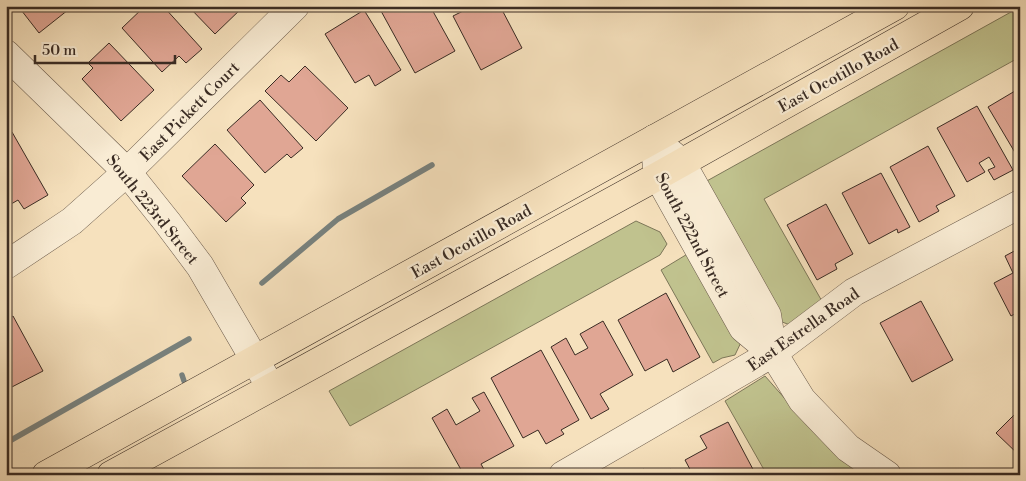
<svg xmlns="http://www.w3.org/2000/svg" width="1026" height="481" viewBox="0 0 1026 481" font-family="'Libre Bodoni',serif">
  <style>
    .green { fill: #c0c28e; stroke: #7d7759 }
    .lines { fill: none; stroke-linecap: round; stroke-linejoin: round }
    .stream { stroke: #78827f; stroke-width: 5.5 }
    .building { fill: #e0a694; stroke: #3a2c24 }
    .minor-casing { stroke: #69594a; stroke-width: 29 }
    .major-casing { stroke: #3a2c24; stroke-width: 29 }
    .minor { stroke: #f9ecd4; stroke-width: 28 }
    .major { stroke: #f6e1bd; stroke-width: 28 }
    .labels { text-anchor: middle; stroke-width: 4.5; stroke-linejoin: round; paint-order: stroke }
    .street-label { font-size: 16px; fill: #3a2c24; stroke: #f9ecd4 }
  </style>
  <rect width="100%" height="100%" fill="#f6e1bd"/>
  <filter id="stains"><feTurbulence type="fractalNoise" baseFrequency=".004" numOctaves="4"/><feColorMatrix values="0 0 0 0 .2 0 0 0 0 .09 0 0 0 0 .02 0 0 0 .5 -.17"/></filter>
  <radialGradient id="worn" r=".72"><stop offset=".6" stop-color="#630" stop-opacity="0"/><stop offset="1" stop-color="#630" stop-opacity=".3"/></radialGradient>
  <g class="green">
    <path d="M1020 7V57L764 199 823 303 790 325 777 320 705 182Z"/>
    <path d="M636 221 660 232 667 244 660 255 350 426 329 391Z"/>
    <path d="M694 250 743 338 735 355 722 358 713 363 661 270Z"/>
    <path d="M765 376 823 442 864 475H767L725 401Z"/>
  </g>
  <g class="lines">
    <g class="stream">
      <path d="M262 283 338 219 432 165"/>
      <path d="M182 375 184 381"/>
      <path d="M6 443 189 339"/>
    </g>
  </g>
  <g class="building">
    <path d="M18 6H73L39 33Z"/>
    <path d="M145 6H163L202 49 186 63 179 56 162 72 122 28Z"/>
    <path d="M188 6H244L215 34Z"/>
    <path d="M391 6H401L403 11 413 6H430L455 51 415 73 381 11Z"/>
    <path d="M473 6H500L522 48 481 70 453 16Z"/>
    <path d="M364 10 401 70 375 86 369 75 355 83 325 34Z"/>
    <path d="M109 43 154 90 121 121 82 79 93 68 88 63Z"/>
    <path d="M305 66 348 108 316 141 265 91 281 75 289 82Z"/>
    <path d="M1020 88V161L988 107Z"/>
    <path d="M260 100 303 148 291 158 287 154 265 173 227 130Z"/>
    <path d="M977 106 1013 170 994 180 988 170 995 167 989 157 979 163 985 172 967 182 937 128Z"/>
    <path d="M12 132 48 195 24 209 18 200 6 207V135Z"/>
    <path d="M215 144 254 185 241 198 246 203 226 222 182 176Z"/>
    <path d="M928 146 955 196 936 206 939 211 919 222 890 167Z"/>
    <path d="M881 173 910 227 898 233 897 229 869 244 842 193Z"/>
    <path d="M826 204 853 254 835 264 837 269 817 280 787 225Z"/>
    <path d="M1020 248V311L1011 316 994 283 1013 273 1005 256Z"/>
    <path d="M666 293 700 357 673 372 667 359 645 371 618 320Z"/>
    <path d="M921 301 953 360 912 382 880 323Z"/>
    <path d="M13 316 43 371 6 390V320Z"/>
    <path d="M603 321 633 375 600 394 609 409 591 419 551 347 566 338 575 355 588 348 580 334Z"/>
    <path d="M541 350 579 420 561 430 564 434 546 444 538 430 523 438 491 378Z"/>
    <path d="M484 392 514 446 481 464 487 475H464L432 418 447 409 456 425 480 411 472 398Z"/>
    <path d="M1020 409V456L996 433Z"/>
    <path d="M728 422 756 475H693L685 460 707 448 700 436Z"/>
    <path d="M644 469 648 475H634Z"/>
    <path d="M671 469 674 475H662Z"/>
  </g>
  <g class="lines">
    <g class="minor-casing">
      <g id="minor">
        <path d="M6 54 127 172 167 222 200 266 270 386"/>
        <path d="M654 139 658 176 743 328 773 353 802 400 848 448 887 475"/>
        <path d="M664 148 681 162 767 315 773 353"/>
        <path d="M6 265 72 221 127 172 295 6"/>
        <path d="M563 475 773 353 854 292 1020 204"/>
      </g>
    </g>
    <g class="major-casing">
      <g id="major">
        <path d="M46 475 895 6"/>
        <path d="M111 475 658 176 960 6"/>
      </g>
    </g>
    <use href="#minor" class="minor"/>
    <use href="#major" class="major"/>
  </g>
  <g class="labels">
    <g class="street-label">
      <text transform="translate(838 75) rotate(-29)" y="6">East Ocotillo Road</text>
      <text transform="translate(189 111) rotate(-45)" y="6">East Pickett Court</text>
      <text transform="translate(153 209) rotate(51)" y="6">South 223rd Street</text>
      <text transform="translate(693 235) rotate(62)" y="6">South 222nd Street</text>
      <text transform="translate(471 241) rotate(-29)" y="6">East Ocotillo Road</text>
      <text transform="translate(803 329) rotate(-35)" y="6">East Estrella Road</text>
    </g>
  </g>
  <rect width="1026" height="481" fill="none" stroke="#f6e1bd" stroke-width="25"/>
  <rect x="8" y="8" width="1011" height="466" fill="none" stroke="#3a2c24" stroke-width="2.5"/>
  <rect x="12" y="12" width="1001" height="456" fill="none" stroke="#3a2c24"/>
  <path d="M35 55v8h140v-8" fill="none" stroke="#3a2c24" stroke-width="2.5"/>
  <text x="42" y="55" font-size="15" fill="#3a2c24" stroke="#f9ecd4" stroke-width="4" paint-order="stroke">50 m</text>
  <rect width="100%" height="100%" filter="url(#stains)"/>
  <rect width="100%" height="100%" fill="url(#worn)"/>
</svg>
